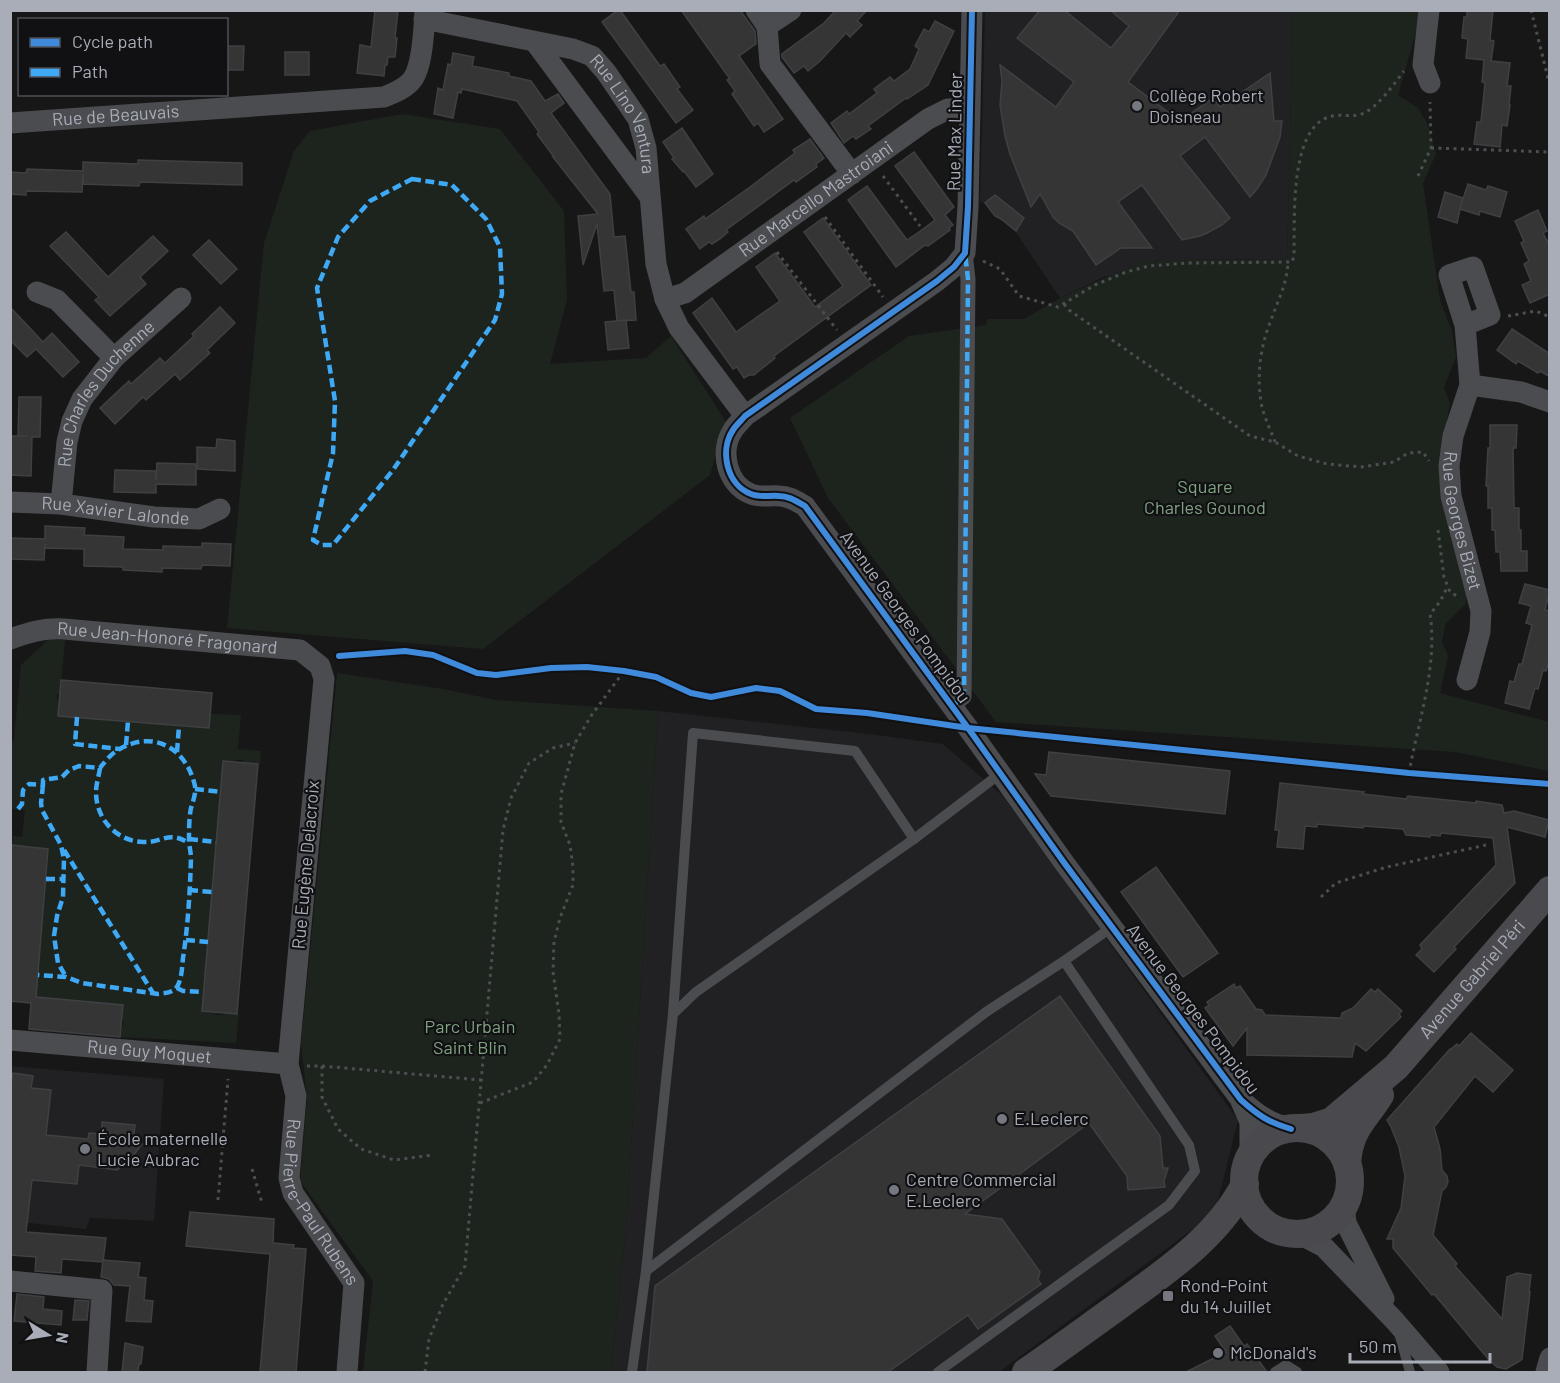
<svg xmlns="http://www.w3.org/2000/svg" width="1560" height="1383" viewBox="0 0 1560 1383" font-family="Barlow,sans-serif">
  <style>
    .built { fill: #212123 }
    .green { fill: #1d241e }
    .building { fill: #353536; stroke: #3f4043; stroke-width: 1.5 }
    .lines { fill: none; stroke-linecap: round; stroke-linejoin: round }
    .path { stroke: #4d4e52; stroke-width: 3; stroke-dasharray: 3 4.5; stroke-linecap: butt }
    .service { stroke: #4b4c50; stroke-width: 10 }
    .pedestrian { stroke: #4b4c50; stroke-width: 15 }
    .minor { stroke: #4b4c50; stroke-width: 21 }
    .secondary { stroke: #4a4a4e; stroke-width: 28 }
    .quiet { stroke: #3fa9f5; stroke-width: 4.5; stroke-dasharray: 9 4.5; stroke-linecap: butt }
    .cycleway-casing { stroke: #111113; stroke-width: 10 }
    .cycleway { stroke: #408adc; stroke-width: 6 }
    .poi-dot { fill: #757880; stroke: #111113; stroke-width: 2 }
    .labels { text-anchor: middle; stroke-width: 4.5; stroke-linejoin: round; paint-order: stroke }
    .poi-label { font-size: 18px; fill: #a8adb8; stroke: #111113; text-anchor: start }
    .street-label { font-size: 18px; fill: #a8adb8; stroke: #111113 }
    .park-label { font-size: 18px; fill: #7fa381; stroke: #111113 }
  </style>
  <rect width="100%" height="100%" fill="#171717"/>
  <g class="built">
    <path d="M985 11H1293L1287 260 1179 259 1104 277 1060 298 1015 231 1001 220 995 216 985 203 980 202Z"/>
    <path d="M658 711 869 734 943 744 1003 796 1238 1120 1215 1213 999 1372H611L626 1227Z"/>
    <path d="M10 1066 164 1079 154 1221 90 1218 86 1229 11 1221Z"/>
  </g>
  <g class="green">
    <path d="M1293 11H1422L1398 95 1418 108 1428 125 1436 154 1423 183 1440 300 1452 331 1456 357 1444 387 1450 404 1446 425 1468 591 1465 605 1446 623 1442 641 1448 656 1440 693 1549 722V771L1455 752 996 722 828 498 790 418 909 336 986 325 987 319H1024L1060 298 1138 263 1179 259 1287 260Z"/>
    <path d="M402 114 500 129 564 211 567 300 550 364 646 358 671 336 726 422 710 475 483 649 227 628 264 243 294 151 310 131Z"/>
    <path d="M49 639 65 640 60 694H57V702H59L58 716 208 728 210 714 241 715 238 749 261 751 260 764 243 763V760H235L234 762H223L202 1011 215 1012 216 1015H223L224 1013 239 1014 236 1043 120 1037 124 1020 122 1019 123 1005 50 998 36 1000 48 849 34 847V846L12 845 13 836 22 837 25 810 11 809 10 746 14 739 21 665Z"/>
    <path d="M337 673 443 689 496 700 658 711 626 1227 611 1372H363L373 1281 300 1181 307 1098 301 1044Z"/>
  </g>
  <g class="building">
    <path d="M375 10H398L395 38H397L395 57H388L387 65H385L384 76 357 73 360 45 371 47Z"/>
    <path d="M618 10H620L660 66 664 64 680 87 677 89 693 110 676 123 602 22Z"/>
    <path d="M681 10H740L755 31 756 44 739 56 783 119 764 132 758 123 754 126 732 94 735 91 727 80 730 79Z"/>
    <path d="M836 10H867L857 21 862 25 850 37 846 33 820 61 808 71 804 66 794 73 782 57V54L824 23Z"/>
    <path d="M1040 10H1064L1111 48 1129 26 1110 10H1180L1128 82 1180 121 1213 98 1220 107 1270 73 1274 121H1282L1280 137 1266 175 1257 189 1250 197 1205 137 1180 156 1230 218 1222 225 1207 233 1200 236 1182 240 1142 185 1118 202 1152 248H1121L1096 265 1073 231 1059 223 1053 217 1040 194 1031 207 1010 154 1005 136 1000 105 1002 81 1000 65 1056 107 1074 82 1017 38Z"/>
    <path d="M1467 10H1493L1490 40 1494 41 1491 61 1510 63 1507 86H1511L1509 105H1510L1507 126 1502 125 1500 147 1474 144 1477 122H1481L1485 83 1482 82 1484 60 1466 58 1468 39 1462 38 1464 17H1467Z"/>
    <path d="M935 21 954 31 928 85 907 99 906 98 868 126 871 129 856 139 853 136 844 143 831 123 847 111 849 114 877 93 874 89 890 77 894 81 910 69 919 49 915 46 924 29 929 32Z"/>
    <path d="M226 46H244L243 70H226Z"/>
    <rect x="285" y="52" width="24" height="23"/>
    <path d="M453 53 474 57 472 66 509 73V76L531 81 545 101 558 94 564 103 551 113 610 194 614 237 625 236 631 292H634L636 320 617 321 614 290 604 291 597 224 583 265 578 216 598 214 553 157H554L537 134 539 132 517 101 462 89 461 93 458 92 453 118 434 114 438 88 443 90 448 64 451 65Z"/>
    <path d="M682 128 713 174 696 187 684 171 683 172 672 159 674 158 663 142Z"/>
    <path d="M810 139 824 158 816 164 817 167 796 182 794 180 726 230 728 232 720 239 712 244 709 242 700 249 686 229 704 216 705 219 750 187 795 153 793 150Z"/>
    <path d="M914 152 954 207 945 215 953 225 949 228 950 230 928 246 925 245 896 267 848 200 867 186 907 240 919 232 935 220 895 166Z"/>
    <path d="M138 160 242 163V185L140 182 139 186 83 184V174L82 192 26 191V195L10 194V172L26 173 27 169 83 171V162L138 164Z"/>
    <path d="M1468 184 1486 190 1488 186 1507 192 1500 217 1480 211 1479 215 1460 209 1457 223 1438 217 1445 192 1463 198 1460 208Z"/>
    <path d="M995 195 1024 218 1016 231 1001 219 995 216 985 203Z"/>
    <path d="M1538 210 1547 231 1543 233 1550 246V294L1530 303 1522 285 1531 281 1524 264 1529 261 1521 243 1524 241 1515 221Z"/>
    <path d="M823 218 871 285 774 356 775 358 754 375H749L744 378 737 367 733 369 693 313 712 298 736 332 780 301 756 267 775 253 815 307 843 286 804 232Z"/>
    <path d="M66 232 108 277 153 236 168 251 140 277 146 284 110 316 95 300 99 297 50 246Z"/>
    <path d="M209 240 237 269 221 284 193 255Z"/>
    <path d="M10 307 43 342 52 333 79 362 63 377 36 349 27 357 10 340Z"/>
    <path d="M220 307 235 323 207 350 210 353 180 380 175 374 146 400 143 397 115 424 100 408 129 381 131 384 160 358 165 363 194 336 192 334Z"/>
    <path d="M626 320 629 348 608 350 605 322Z"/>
    <path d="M1512 329 1550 354V377L1540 371 1538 373 1518 361 1516 364 1497 350Z"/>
    <path d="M19 397H41L40 437H32L31 476 10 475V436H28H18Z"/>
    <path d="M1490 425H1517L1516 448H1513L1514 508H1519V530H1521V551H1527V571H1501L1500 552H1496L1495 530H1492V508H1488V486H1486L1488 448H1490Z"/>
    <path d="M217 439 235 441V471L197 469V447L216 448Z"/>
    <path d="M157 463 196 464V485L156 484V493L114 492 115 470 156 471V480Z"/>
    <path d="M45 526 85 528 84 535 124 537 123 549 163 550V546L202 547V543L231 544 230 566 202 565 201 569 162 568V572L123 570V567L84 566V549L45 548V544L44 560 10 559V538L45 539Z"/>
    <path d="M1525 584 1550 590 1545 610 1550 611V658L1546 671 1543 670 1538 689 1535 688 1529 709 1505 703 1510 681 1514 682 1519 664H1522L1532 625 1526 623 1531 606 1519 603Z"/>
    <path d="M61 680 212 693 209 728 58 716Z"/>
    <path d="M1049 752 1230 771 1225 814 1051 796 1035 774 1046 775Z"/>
    <path d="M223 761 258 764 237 1014 202 1011Z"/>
    <path d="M1280 783 1364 792 1363 794 1406 799 1408 796 1476 803V801L1502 805 1504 813 1514 811 1549 820 1545 837 1507 827 1515 883 1454 947 1456 949 1434 972 1416 955 1422 949 1420 945 1496 865 1493 838 1441 833 1440 836 1431 835 1430 837 1406 835 1403 829 1363 826V828L1317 824V827L1305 826 1303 849 1277 847 1279 830H1275Z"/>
    <path d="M12 845 48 849 36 997 123 1005 120 1037 29 1029 31 1003 10 1001V862Z"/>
    <path d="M1156 867 1218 953 1183 977 1121 892Z"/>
    <path d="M1234 984 1236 988 1240 986 1256 1009 1262 1010 1265 1015 1341 1018 1342 1013 1353 1008 1371 989 1375 992 1378 989 1402 1011 1399 1014 1401 1017 1366 1051 1355 1043 1352 1057 1247 1055V1028L1233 1046 1205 1008 1209 1005 1207 1002Z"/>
    <path d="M1060 996 1160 1136 1163 1168H1168L1164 1181 1165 1187 1128 1190 1127 1176 1089 1123 965 1214 1002 1219 1040 1272 1038 1280 1041 1284 978 1329 968 1315 888 1372H647L655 1286Z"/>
    <path d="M1471 1033 1513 1070 1493 1092 1475 1076 1434 1127 1440 1149 1442 1170 1447 1176 1448 1182 1446 1187 1442 1191 1433 1235 1457 1264 1455 1266 1502 1319 1507 1277 1517 1273 1531 1275 1529 1292H1530L1522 1359 1520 1361 1506 1369 1497 1367 1489 1360 1434 1294 1432 1295 1393 1248V1239H1387L1401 1208 1405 1176 1399 1147 1391 1127 1387 1120 1450 1049H1451L1457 1044 1459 1046Z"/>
    <path d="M13 1073 33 1076 31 1088 51 1090 46 1135 88 1139 89 1133 102 1134V1122L135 1125 133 1143 142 1144 132 1157 117 1170 79 1165 77 1184 32 1180 26 1232 106 1238 103 1262 62 1259 61 1273 35 1271 36 1257 10 1255V1091Z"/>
    <path d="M190 1212 274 1219 273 1243 294 1245 293 1248 306 1249 296 1372H260L270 1254 186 1246Z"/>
    <path d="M103 1260 140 1263 138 1277 146 1278 144 1300 153 1301 151 1322 126 1321 130 1286 114 1285 109 1279 101 1277Z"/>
    <path d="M17 1294 44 1297 43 1309 62 1311 61 1325 14 1321Z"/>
    <path d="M75 1300 89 1301 87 1320H73Z"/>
    <path d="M1230 1326 1244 1346 1247 1344 1267 1372H1186L1226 1352 1215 1336Z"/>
    <path d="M125 1343 143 1347 141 1364H139L138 1372H122Z"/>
  </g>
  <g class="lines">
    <g class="path">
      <path d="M1531 10 1550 86"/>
      <path d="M1431 148 1550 152"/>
      <path d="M883 176 920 226"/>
      <path d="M1418 176 1431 148 1430 102"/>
      <path d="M825 217 883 297"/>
      <path d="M777 252 837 330"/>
      <path d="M983 261 1000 269 1019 296 1058 307 1095 285 1126 272 1149 266 1187 263 1292 262 1294 256C1295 222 1289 134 1326 118 1336 113 1347 117 1358 115 1375 112 1393 85 1404 71"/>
      <path d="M1064 304 1069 310 1250 436 1275 442 1298 456 1327 464 1361 467 1394 462 1408 453 1423 452 1429 461"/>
      <path d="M1508 316 1536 311 1550 317"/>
      <path d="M1275 442C1271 431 1265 419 1262 407 1256 378 1260 347 1271 320 1278 300 1287 284 1288 262"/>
      <path d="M1438 530 1444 577 1450 592 1457 596"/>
      <path d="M1409 773C1418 722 1438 666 1430 614 1437 606 1443 598 1447 587"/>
      <path d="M1321 897 1336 883 1387 867 1486 845"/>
      <path d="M307 1066H322V1097L338 1129 361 1149 394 1160 433 1155"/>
      <path d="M322 1066 481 1080"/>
      <path d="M480 1103 533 1082 547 1065 560 1039 559 1014 553 972 554 942 560 918 573 885V867L570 845 561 822V794L575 743 591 716 624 671"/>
      <path d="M252 1169 262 1203"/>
      <path d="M218 1200 228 1079"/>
      <path d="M425 1372 429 1339 443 1304 465 1266 503 830 511 798 529 763 553 748 575 743"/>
    </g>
    <g class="service">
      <path d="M1001 773 914 839 696 992 673 1014 646 1271 986 1012 1064 961 1112 927"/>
      <path d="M673 1014 693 733 855 751 914 839"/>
      <path d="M1399 1333 1410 1372"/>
      <path d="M632 1372 646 1271"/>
      <path d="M938 1372 1169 1205 1195 1171 1189 1145 1064 961"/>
      <path d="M1275 1372 1286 1365 1297 1372"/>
    </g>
    <path class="pedestrian" d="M952 706 964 697 968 279 965 253"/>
    <g class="minor">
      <path d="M756 10 767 26"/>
      <path d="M972 10 968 207 965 253 954 267 937 281 745 416C741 421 736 425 733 430 719 451 727 485 751 494 761 498 769 495 779 496 789 496 796 501 805 506L968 728 1065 864 1241 1100C1259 1116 1268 1122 1291 1129"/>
      <path d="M1429 10 1423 65 1430 83"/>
      <path id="s1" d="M424 19 573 49 592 56 606 72 638 119 646 148 656 264 665 299 679 328 745 416"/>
      <path d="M767 26 770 64 852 174"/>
      <path d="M767 26 791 10"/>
      <path d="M535 42 650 197"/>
      <path id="s2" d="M10 123 384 97C394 93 405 89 412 80 423 66 424 28 425 10"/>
      <path d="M37 292 57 300 114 358"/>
      <path id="s3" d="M665 299 685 293 928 119 948 109H969"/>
      <path id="s4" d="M1465 325 1490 315 1473 267 1449 275 1465 325 1470 385 1453 436 1449 466 1451 496 1481 611 1480 632 1467 680"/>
      <path d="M1470 385 1521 392 1550 402"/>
      <path id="s5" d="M10 502 61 504 154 517 199 519 220 509"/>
      <path id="s6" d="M61 504 67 442 72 421 82 399 114 358 181 298"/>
      <path id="s7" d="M10 639C30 632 43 628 64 629L300 650 320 666 324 679 288 1064 296 1096 289 1178 293 1193 354 1283 347 1372"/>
      <path id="s8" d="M10 1040 288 1064"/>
      <path d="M1241 1101 1250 1122V1148L1248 1163"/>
      <path d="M1344 1206 1346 1223 1384 1299"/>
      <path d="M1301 1235 1324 1247 1395 1321 1439 1372"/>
      <path d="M10 1281 102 1290 97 1372"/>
      <path d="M1546 1372 1550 1358"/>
    </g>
    <g class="secondary">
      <path id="s9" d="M1301 1128 1313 1127 1332 1121 1396 1067 1550 890"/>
      <circle cx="1297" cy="1181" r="53"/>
      <path d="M1347 1163C1350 1128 1363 1122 1380 1095"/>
      <path d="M1026 1372C1058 1350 1089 1327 1120 1305 1166 1271 1218 1237 1245 1184"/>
    </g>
    <g class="quiet">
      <path d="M412 179 452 185 486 219 500 247 502 294 495 320 393 470 333 545H322L313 540 333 453 335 401 317 288 338 237 370 201Z"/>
      <path d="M952 706 964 697 968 279 965 253"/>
      <path d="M77 717 75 744 119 749"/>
      <path d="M126 745 128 721"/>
      <path d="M177 752 179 726"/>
      <path d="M100 768C99 776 96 784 96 792 96 819 116 841 143 842 164 843 167 830 189 843"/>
      <path d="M43 785 41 803 42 810 61 845 64 859 63 897 57 916 54 936 58 963 66 977"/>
      <path d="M195 789 221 792"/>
      <path d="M18 809 22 804 23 790 29 784 43 785V780L62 777 69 770 79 766 100 768C104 763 109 756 115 752 150 728 186 746 195 786 196 794 193 801 191 808 189 818 189 830 189 840 189 846 191 852 191 858 190 891 188 926 183 958 182 967 182 977 178 985 174 993 166 993 158 994L82 983 66 977 38 975"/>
      <path d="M189 839 216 842"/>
      <path d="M64 850 153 993"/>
      <path d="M46 879H64"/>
      <path d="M189 890 212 892"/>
      <path d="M186 940 208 942"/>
      <path d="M177 988 183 991 203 992"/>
    </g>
    <g class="cycleway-casing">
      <g id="cycleway">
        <path d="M972 10 968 207 965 253 954 267 937 281 745 416C741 421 736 425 733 430 719 451 727 485 751 494 761 498 769 495 779 496 789 496 796 501 805 506L968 728 1065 864 1241 1100C1259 1116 1268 1122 1291 1129"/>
        <path d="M339 656 405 651 433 655 477 673 496 675 551 668 587 667 624 671 656 677 691 693 711 697 756 688 780 691 816 709 867 713 968 728 1409 773 1550 784"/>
      </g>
    </g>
    <use href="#cycleway" class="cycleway"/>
  </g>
  <g class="poi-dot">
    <circle cx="1137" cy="106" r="6"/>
    <circle cx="1002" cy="1119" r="6"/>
    <circle cx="85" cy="1149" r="6"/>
    <circle cx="894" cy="1190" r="6"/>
    <rect x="1162" y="1290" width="12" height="12" rx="3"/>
    <circle cx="1218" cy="1353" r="6"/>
  </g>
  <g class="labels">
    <g class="poi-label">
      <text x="1149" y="102">Collège Robert<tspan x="1149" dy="21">Doisneau</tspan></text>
      <text x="1014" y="1125">E.Leclerc</text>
      <text x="97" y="1145">École maternelle<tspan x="97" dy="21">Lucie Aubrac</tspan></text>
      <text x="906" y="1186">Centre Commercial<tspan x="906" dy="21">E.Leclerc</tspan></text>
      <text x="1180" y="1292">Rond-Point<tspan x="1180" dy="21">du 14 Juillet</tspan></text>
      <text x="1230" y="1359">McDonald's</text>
    </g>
    <g class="street-label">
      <text dy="6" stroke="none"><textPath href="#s2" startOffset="106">Rue de Beauvais</textPath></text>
      <text dy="6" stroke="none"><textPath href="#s1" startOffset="240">Rue Lino Ventura</textPath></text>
      <text transform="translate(955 132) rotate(-89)" y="6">Rue Max Linder</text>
      <text dy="6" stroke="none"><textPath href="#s3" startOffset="182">Rue Marcello Mastroiani</textPath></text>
      <text dy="6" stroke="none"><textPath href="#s6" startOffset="124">Rue Charles Duchenne</textPath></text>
      <text dy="6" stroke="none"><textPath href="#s5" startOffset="106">Rue Xavier Lalonde</textPath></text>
      <text dy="6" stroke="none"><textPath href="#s4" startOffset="356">Rue Georges Bizet</textPath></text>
      <text transform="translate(905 617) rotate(54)" y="6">Avenue Georges Pompidou</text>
      <text dy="6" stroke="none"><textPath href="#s7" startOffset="159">Rue Jean-Honoré Fragonard</textPath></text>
      <text transform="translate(306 865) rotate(-85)" y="6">Rue Eugène Delacroix</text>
      <text dy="6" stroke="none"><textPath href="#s9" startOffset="232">Avenue Gabriel Péri</textPath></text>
      <text transform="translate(1193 1009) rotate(53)" y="6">Avenue Georges Pompidou</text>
      <text dy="6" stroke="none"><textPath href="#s8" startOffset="140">Rue Guy Moquet</textPath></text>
      <text dy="6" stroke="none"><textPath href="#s7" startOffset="866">Rue Pierre-Paul Rubens</textPath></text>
    </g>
    <g class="park-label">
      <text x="1205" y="493">Square<tspan x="1205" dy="21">Charles Gounod</tspan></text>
      <text x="470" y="1033">Parc Urbain<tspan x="470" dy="21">Saint Blin</tspan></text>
    </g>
  </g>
  <rect width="1560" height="1383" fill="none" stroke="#a8adb8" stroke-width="24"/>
  <rect x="18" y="18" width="210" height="78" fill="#111113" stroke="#4d4f55" stroke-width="1.5"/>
  <rect x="30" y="38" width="30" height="9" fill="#408adc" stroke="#4d4f55" stroke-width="1.5"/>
  <text x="72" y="48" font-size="18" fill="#a8adb8">Cycle path</text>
  <rect x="30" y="68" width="30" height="9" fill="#3fa9f5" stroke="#4d4f55" stroke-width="1.5"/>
  <text x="72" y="78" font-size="18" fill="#a8adb8">Path</text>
  <g transform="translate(48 1335) rotate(101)" stroke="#111113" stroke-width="4.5" paint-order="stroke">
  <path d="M0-4.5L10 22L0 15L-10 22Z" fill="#a8adb8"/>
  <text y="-9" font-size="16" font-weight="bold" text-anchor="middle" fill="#a8adb8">N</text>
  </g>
  <path d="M1350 1353v9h140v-9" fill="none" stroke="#a8adb8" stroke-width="3"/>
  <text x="1359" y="1353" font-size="18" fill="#a8adb8" stroke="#111113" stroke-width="4.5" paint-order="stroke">50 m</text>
</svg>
